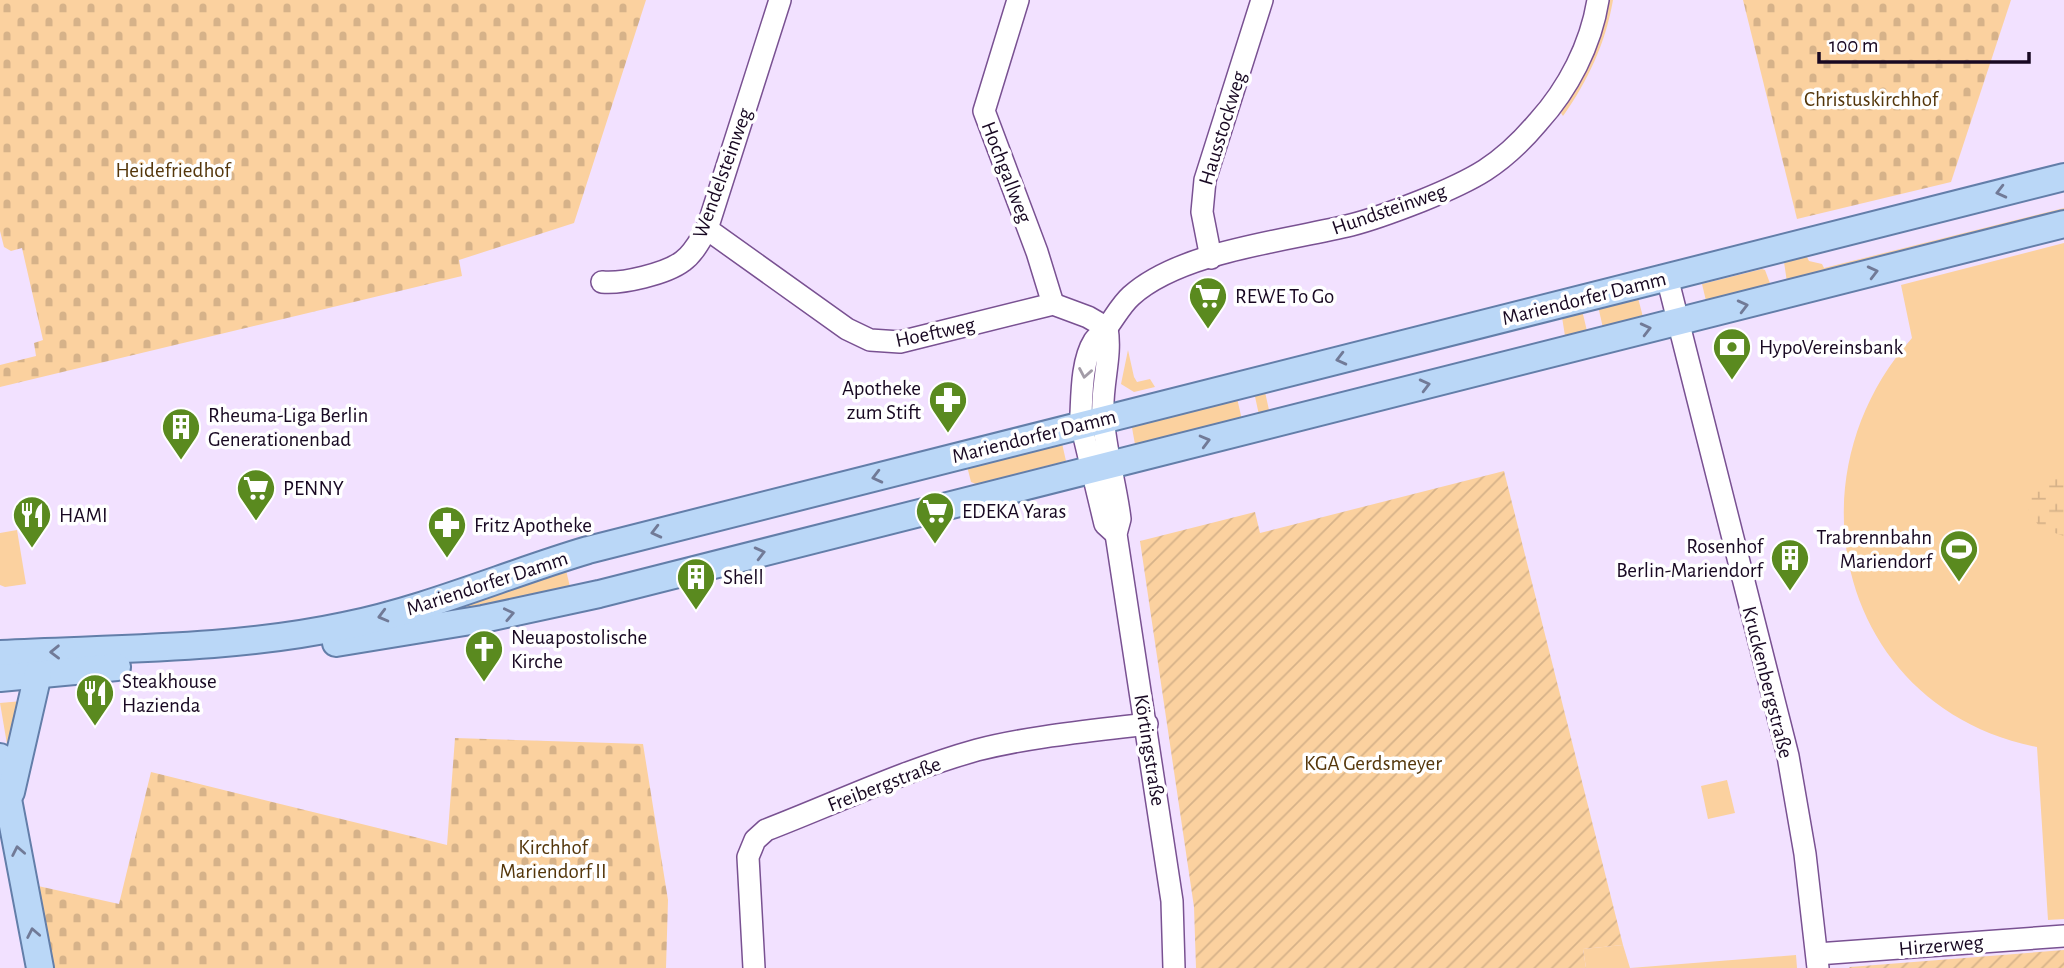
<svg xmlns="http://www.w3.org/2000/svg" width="2064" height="968" viewBox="0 0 2064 968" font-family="'Alegreya Sans',sans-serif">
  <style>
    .green { fill: #fbd19f; fill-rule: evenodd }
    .wetland { fill: url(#wetland-marsh) }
    .cemetery { fill: url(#cemetery-stones) }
    .garden { fill: url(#garden-furrows) }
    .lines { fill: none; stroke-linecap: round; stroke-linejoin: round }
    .minor-casing { stroke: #795192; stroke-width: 24 }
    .major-casing { stroke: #637ea9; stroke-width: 30 }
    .minor { stroke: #fff; stroke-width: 21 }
    .major { stroke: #bad7f7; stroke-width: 26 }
    .oneway { stroke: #717a97 }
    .oneway2 { stroke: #a39ca7 }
    .labels { text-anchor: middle; stroke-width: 7; stroke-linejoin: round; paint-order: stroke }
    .park-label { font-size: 21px; fill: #54360b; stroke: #fff }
    .street-label { font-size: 21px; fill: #180822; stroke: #fff }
    .poi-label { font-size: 21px; fill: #180822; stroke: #fff; text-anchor: start }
  </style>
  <defs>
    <pattern id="wetland-marsh" width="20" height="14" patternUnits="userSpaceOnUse" patternTransform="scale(1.75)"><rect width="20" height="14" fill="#fbd19f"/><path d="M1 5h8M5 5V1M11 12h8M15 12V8" fill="none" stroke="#d6b289"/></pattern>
    <pattern id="cemetery-stones" width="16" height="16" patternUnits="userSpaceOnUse" patternTransform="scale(1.75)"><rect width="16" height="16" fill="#fbd19f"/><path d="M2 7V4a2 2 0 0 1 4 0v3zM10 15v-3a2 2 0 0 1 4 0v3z" fill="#d6b289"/></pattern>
    <pattern id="garden-furrows" width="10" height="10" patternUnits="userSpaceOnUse" patternTransform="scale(1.75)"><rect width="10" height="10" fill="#fbd19f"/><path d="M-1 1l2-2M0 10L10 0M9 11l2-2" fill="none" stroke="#d6b289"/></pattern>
  </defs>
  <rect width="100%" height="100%" fill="#f2e1ff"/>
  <g class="green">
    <path d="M1608 0H1613C1606 42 1588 81 1563 116L1561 113C1584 77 1599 42 1608 0Z"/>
    <path d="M2064 190 1807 257 1809 261 1822 264 1824 268 2064 208V214L1787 282 1784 262 1790 259Z"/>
    <path d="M2064 243V919L2048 920 2037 747C1842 709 1784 481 1912 338L1901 285Z"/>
    <path d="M1762 269 1765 270 1771 286 1707 305 1702 284Z"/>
    <path d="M1637 294 1644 321 1603 328 1598 306Z"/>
    <path d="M1582 310 1587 331 1259 415 1254 392ZM1562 317 1565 336 1269 410 1265 392Z"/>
    <path d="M1128 350 1134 377 1137 382 1150 379 1155 387 1134 392 1121 384Z"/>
    <path d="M1237 398 1242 420 1136 450 1131 422Z"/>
    <path d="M1061 439 1066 461 976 484 971 482 967 466Z"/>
    <path d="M17 530 26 584 5 587 0 585V533Z"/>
    <path d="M565 566 571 591 431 618 429 614Z"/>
    <path d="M22 701 8 750 0 703Z"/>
    <path d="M1727 780 1735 813 1708 819 1701 786Z"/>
    <path d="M1623 945 1630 968 1796 955 1797 968H1586L1583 949Z"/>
  </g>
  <path class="wetland" d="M2064 475V536L2040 528 2026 506C2032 487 2046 482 2064 475Z"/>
  <g class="cemetery">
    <path d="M0 0H646L574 223 459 260 462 276 0 387V365L36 356 34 343 43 340 22 248 11 251 4 247 0 231Z"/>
    <path d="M1743 0H2011L1951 182 1797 219Z"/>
    <path d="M455 738 643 744 668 900 666 968H54L38 886 119 904 151 772 447 845Z"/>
  </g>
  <g class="garden">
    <path d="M1504 471 1623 945 1583 949 1586 968H1196L1194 907 1140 541 1255 512 1260 533Z"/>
    <path d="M2064 950V968H1849L1850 967Z"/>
  </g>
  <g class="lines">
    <g class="minor-casing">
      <g id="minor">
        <path d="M1018 0 984 111 1037 252 1053 304"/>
        <path d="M707 229 847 329 870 340 900 342 1053 304 1088 317 1107 328"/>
        <path d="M1211 258 1202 212 1205 180 1262 0"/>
        <path d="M1667 277 1788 756 1805 854 1818 968"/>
        <path d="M602 282C622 284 666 274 683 261 694 253 700 240 707 229L780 0"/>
        <path d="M1107 328C1112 357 1101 385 1103 415 1105 450 1116 485 1120 519L1116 534 1172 901 1174 968"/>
        <path d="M1116 534 1105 524 1081 424V414C1082 392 1082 360 1094 341 1097 337 1101 334 1105 330 1114 319 1120 306 1131 296 1181 251 1286 241 1351 225 1375 219 1398 210 1421 201 1473 180 1501 166 1538 122 1568 89 1591 45 1598 0"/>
        <path d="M1817 954 2064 936"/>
        <path d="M754 968 748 857 755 840 766 830C836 803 905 770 977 750 1032 736 1091 731 1147 724"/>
      </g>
    </g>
    <g class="major-casing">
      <g id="major">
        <path d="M336 643 483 619 599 594 2064 224"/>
        <path d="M0 654C115 648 231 650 344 626 428 609 507 574 588 550L2064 177"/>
        <path d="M0 678 117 667"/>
        <path d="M0 757 40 968"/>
        <path d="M11 792 38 674"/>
      </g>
    </g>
    <use href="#minor" class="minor"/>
    <use href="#major" class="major"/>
  </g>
  <defs><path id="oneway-chevron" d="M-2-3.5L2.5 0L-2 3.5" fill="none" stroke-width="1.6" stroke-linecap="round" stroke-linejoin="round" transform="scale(1.75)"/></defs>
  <g class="oneway">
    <use href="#oneway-chevron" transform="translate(2001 192) rotate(166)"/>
    <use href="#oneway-chevron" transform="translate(1873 272) rotate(-14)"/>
    <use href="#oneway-chevron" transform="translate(1743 306) rotate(-14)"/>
    <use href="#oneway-chevron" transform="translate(1646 329) rotate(-14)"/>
    <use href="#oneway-chevron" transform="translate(1341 359) rotate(166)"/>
    <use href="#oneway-chevron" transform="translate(1425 385) rotate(-14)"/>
    <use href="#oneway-chevron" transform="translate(1205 441) rotate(-15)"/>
    <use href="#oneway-chevron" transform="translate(877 477) rotate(166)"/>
    <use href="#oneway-chevron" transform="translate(656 532) rotate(166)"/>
    <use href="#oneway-chevron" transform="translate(760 553) rotate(-14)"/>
    <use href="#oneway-chevron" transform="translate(509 614) rotate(-12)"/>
    <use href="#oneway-chevron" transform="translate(383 616) rotate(165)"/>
    <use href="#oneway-chevron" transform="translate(55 652) rotate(179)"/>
    <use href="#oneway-chevron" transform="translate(18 851) rotate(-101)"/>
    <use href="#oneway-chevron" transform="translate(33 933) rotate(-101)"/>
  </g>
  <use class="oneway2" href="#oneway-chevron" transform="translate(1085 373) rotate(100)"/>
  <defs>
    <g id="supermarket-pin" transform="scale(2.0125)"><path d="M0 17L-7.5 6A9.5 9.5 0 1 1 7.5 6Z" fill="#5a8a1f" stroke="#fff"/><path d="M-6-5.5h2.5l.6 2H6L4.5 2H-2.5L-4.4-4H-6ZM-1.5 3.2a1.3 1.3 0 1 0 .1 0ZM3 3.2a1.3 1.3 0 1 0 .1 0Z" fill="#fff"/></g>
    <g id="bank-pin" transform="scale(2.0125)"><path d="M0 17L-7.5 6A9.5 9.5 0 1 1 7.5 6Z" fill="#5a8a1f" stroke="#fff"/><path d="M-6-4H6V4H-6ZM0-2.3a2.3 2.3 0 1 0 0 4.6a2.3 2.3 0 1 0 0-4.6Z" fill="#fff"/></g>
    <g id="pharmacy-pin" transform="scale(2.0125)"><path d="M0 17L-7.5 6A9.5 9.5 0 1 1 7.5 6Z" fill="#5a8a1f" stroke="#fff"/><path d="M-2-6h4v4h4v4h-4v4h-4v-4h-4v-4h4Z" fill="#fff"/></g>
    <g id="building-pin" transform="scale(2.0125)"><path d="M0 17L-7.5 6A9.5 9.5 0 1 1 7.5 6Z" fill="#5a8a1f" stroke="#fff"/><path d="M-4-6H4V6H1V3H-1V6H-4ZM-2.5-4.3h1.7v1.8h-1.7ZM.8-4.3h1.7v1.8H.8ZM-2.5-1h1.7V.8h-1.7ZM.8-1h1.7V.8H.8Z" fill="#fff"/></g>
    <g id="restaurant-pin" transform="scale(2.0125)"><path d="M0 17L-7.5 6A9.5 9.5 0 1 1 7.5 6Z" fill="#5a8a1f" stroke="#fff"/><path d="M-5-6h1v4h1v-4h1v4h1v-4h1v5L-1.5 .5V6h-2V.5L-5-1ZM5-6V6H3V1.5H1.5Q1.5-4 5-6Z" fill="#fff"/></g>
    <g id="stadium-pin" transform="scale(2.0125)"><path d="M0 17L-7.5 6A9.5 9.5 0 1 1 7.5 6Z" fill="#5a8a1f" stroke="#fff"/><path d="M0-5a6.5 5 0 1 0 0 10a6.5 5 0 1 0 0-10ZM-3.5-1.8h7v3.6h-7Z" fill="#fff"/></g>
    <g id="church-pin" transform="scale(2.0125)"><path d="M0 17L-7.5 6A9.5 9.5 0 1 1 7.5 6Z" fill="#5a8a1f" stroke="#fff"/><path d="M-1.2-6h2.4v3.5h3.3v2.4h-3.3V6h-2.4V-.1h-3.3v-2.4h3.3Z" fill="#fff"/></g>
  </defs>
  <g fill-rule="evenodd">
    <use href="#supermarket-pin" x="1208" y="296"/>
    <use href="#bank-pin" x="1732" y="347"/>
    <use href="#pharmacy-pin" x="948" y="400"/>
    <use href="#building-pin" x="181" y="427"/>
    <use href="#supermarket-pin" x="256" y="488"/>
    <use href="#supermarket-pin" x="935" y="511"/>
    <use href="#restaurant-pin" x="32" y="515"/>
    <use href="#pharmacy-pin" x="447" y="525"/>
    <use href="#stadium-pin" x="1959" y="549"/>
    <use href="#building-pin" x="1790" y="558"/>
    <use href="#building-pin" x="696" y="577"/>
    <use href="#church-pin" x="484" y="649"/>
    <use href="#restaurant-pin" x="95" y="693"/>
  </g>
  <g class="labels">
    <g class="park-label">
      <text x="1871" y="106">Christuskirchhof</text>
      <text x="173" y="177">Heidefriedhof</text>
      <text x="1373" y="770">KGA Gerdsmeyer</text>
      <text x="553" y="854">Kirchhof<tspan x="553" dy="24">Mariendorf II</tspan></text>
    </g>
    <g class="street-label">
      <text transform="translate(1222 128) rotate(-73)" y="7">Hausstockweg</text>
      <text transform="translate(1007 172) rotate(69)" y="7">Hochgallweg</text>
      <text transform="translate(722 173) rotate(-70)" y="7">Wendelsteinweg</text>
      <text transform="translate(1389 209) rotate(-19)" y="7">Hundsteinweg</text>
      <text transform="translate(1584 298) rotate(-14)" y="7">Mariendorfer Damm</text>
      <text transform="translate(935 332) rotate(-12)" y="7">Hoeftweg</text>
      <text transform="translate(1034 436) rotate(-14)" y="7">Mariendorfer Damm</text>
      <text transform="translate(487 583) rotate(-18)" y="7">Mariendorfer Damm</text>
      <text transform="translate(1768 682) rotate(76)" y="7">Kruckenbergstraße</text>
      <text transform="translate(1150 750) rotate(81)" y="7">Körtingstraße</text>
      <text transform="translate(884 784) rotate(-21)" y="7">Freibergstraße</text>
      <text transform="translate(1941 945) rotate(-5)" y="7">Hirzerweg</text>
    </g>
    <g class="poi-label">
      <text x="1235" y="303">REWE To Go</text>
      <text x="1759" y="354">HypoVereinsbank</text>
      <text x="921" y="395" text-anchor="end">Apotheke<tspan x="921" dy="24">zum Stift</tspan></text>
      <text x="208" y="422">Rheuma-Liga Berlin<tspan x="208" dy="24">Generationenbad</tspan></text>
      <text x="283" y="495">PENNY</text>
      <text x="962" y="518">EDEKA Yaras</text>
      <text x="59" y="522">HAMI</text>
      <text x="474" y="532">Fritz Apotheke</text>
      <text x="1932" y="544" text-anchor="end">Trabrennbahn<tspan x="1932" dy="24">Mariendorf</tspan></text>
      <text x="1763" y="553" text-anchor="end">Rosenhof<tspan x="1763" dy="24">Berlin-Mariendorf</tspan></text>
      <text x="723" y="584">Shell</text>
      <text x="511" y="644">Neuapostolische<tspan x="511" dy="24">Kirche</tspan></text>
      <text x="122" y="688">Steakhouse<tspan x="122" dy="24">Hazienda</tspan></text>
    </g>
  </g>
  <path d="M1819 52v10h210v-10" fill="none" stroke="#180822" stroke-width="3.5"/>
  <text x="1829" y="52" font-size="21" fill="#180822" stroke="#ffffff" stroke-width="5" paint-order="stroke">100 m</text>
</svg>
